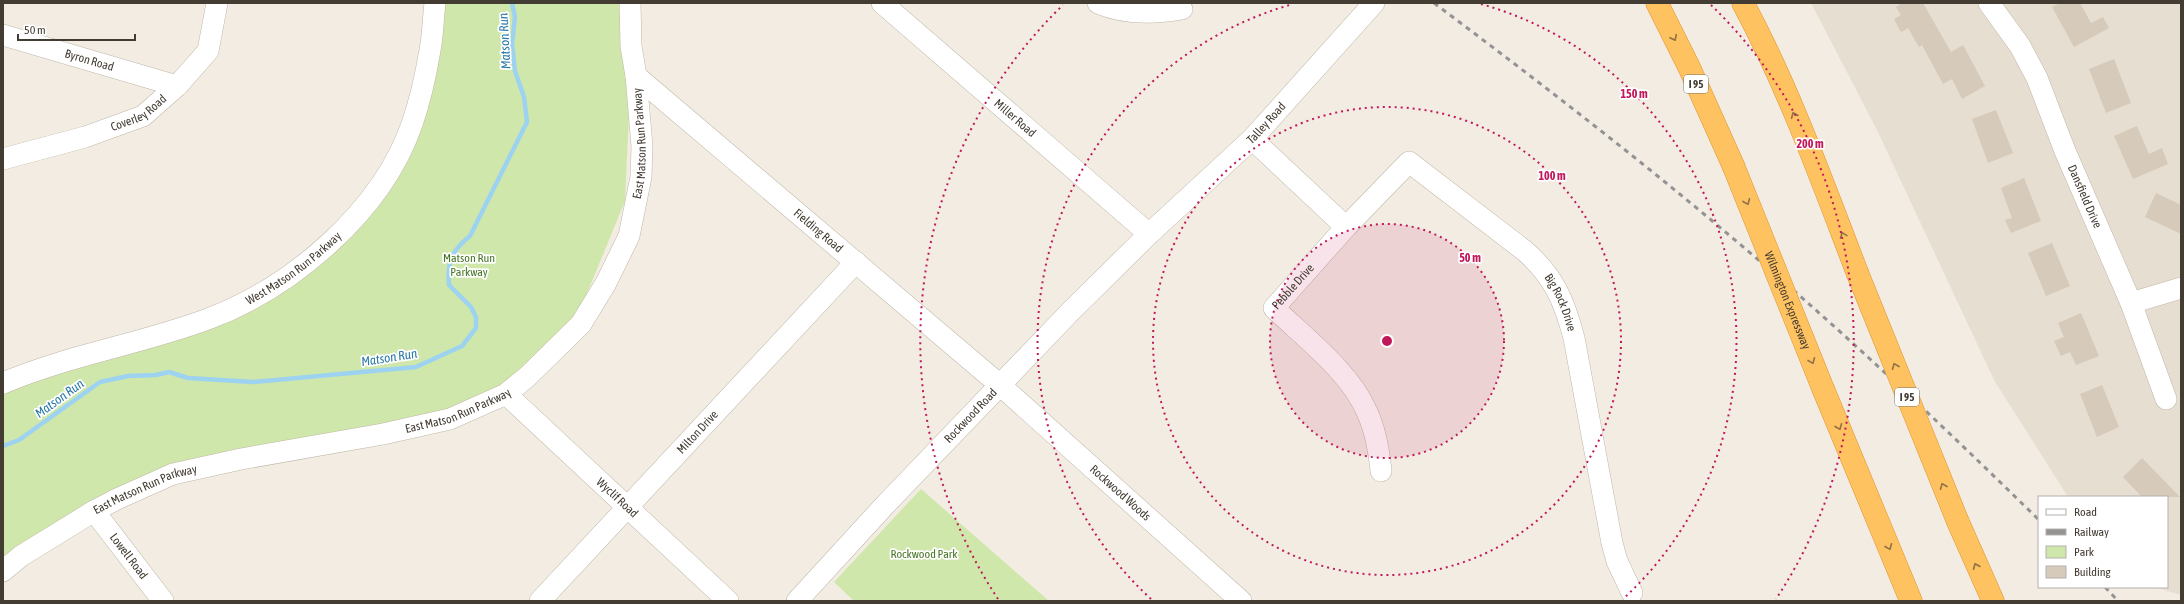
<svg xmlns="http://www.w3.org/2000/svg" width="2184" height="604" viewBox="0 0 2184 604" font-family="'Asap Condensed',sans-serif">
  <style>
    .residential { fill: #e6ded1 }
    .green { fill: #cfe7aa }
    .lines { fill: none; stroke-linecap: round; stroke-linejoin: round }
    .stream { stroke: #9dd3f1; stroke-width: 4.5 }
    .building { fill: #d6cabb }
    .minor-casing { stroke: #c0b7a8; stroke-width: 22 }
    .highway-casing { stroke: #df952f; stroke-width: 23 }
    .minor { stroke: #fff; stroke-width: 21 }
    .highway { stroke: #ffc260; stroke-width: 22 }
    .rail { stroke: #939393; stroke-width: 3; stroke-dasharray: 5 5; stroke-linecap: butt }
    .highway-bridge-casing { stroke: #df952f; stroke-width: 23; stroke-linecap: butt }
    .highway-bridge { stroke: #ffc260; stroke-width: 22 }
    .oneway { stroke: #8e7245 }
    .ring { fill: none; stroke: #c2185b; stroke-width: 2; stroke-dasharray: 2 4 }
    .labels { text-anchor: middle; stroke-width: 3.5; stroke-linejoin: round; paint-order: stroke }
    .shield { fill: #fff; stroke: #7b7670; stroke-width: 1 }
    .shield-label { font-size: 11px; font-weight: bold; fill: #433c33 }
    .street-label { font-size: 12px; fill: #433c33; stroke: #fff }
    .park-label { font-size: 12px; fill: #487526; stroke: #fff }
    .water-label { font-size: 13px; font-style: italic; fill: #2b7aa8; stroke: #fff }
    .centre { fill: #c2185b; stroke: #fff; stroke-width: 2 }
    .ring-label { font-size: 12px; text-anchor: middle; font-weight: bold; fill: #c2185b; stroke: #fff; stroke-width: 3.5; stroke-linejoin: round; paint-order: stroke }
  </style>
  <rect width="100%" height="100%" fill="#f2ece3"/>
  <path class="residential" d="M1811 3H2181V595L2154 587H2167V497H2068L1994 380 1877 130Z"/>
  <g class="green">
    <path d="M436 3H634L625 201 569 337 506 394 419 427 196 468 3 572V383L239 305 303 265 388 175Z"/>
    <path d="M921 489 1049 601H854L834 582Z"/>
  </g>
  <g class="lines">
    <path class="stream" d="M3 446 19 440 100 382 128 376 156 375 169 372 188 378 253 382 416 367 462 346 476 328V317L471 307 449 285C447 262 452 250 470 236L527 122 524 97 515 71 512 44 515 17 512 3"/>
  </g>
  <g class="building">
    <path d="M1902 3H1923L1951 52 1963 45 1985 86 1962 99 1952 79 1943 84 1922 45 1919 47 1908 28 1901 32 1894 19 1901 15 1896 7Z"/>
    <path d="M2060 3H2080L2091 23 2103 17 2109 28 2074 47 2052 7Z"/>
    <path d="M2114 59 2131 103 2106 113 2089 69Z"/>
    <path d="M1996 110 2013 153 1988 163 1972 119Z"/>
    <path d="M2137 126 2149 154 2162 148 2168 164 2133 179 2114 136Z"/>
    <path d="M2024 178 2041 221 2011 233 2005 220 2012 218 2001 188Z"/>
    <path d="M2156 193 2181 205V234L2145 217Z"/>
    <path d="M2052 243 2070 286 2046 296 2028 253Z"/>
    <path d="M2081 313 2099 356 2076 365 2070 352 2061 356 2054 341 2064 337 2058 323Z"/>
    <path d="M2102 385 2119 427 2097 437 2080 394Z"/>
    <path d="M2142 458 2180 497H2142L2123 477Z"/>
  </g>
  <g class="lines">
    <g class="minor-casing">
      <g id="minor">
        <path id="s1" d="M882 3 1149 234"/>
        <path d="M1098 3C1124 14 1154 14 1182 9"/>
        <path id="s2" d="M1989 3 2020 46 2037 78 2065 151 2131 303 2166 399"/>
        <path id="s3" d="M3 35 177 86"/>
        <path id="s4" d="M636 76 1000 385 1241 601"/>
        <path d="M1252 139 1346 227"/>
        <path id="s5" d="M3 159 85 137 143 116 177 86 208 51 217 3"/>
        <path d="M2131 303 2181 288"/>
        <path id="s6" d="M3 383C69 355 141 344 208 319 293 287 382 211 412 124 420 101 426 74 430 50 433 35 433 19 435 3"/>
        <path id="s7" d="M506 394 728 601"/>
        <path id="s8" d="M1381 471C1379 451 1376 431 1367 412 1350 372 1305 338 1274 308L1346 227 1409 162 1525 251C1554 277 1564 300 1574 338L1612 543 1617 561 1632 593"/>
        <path id="s9" d="M94 511 163 601"/>
        <path id="s10" d="M3 571 21 556 94 511 117 499 173 474 241 459 383 434 450 419 506 394 527 377 581 324 606 283 629 236 641 177 642 146 636 76 631 46 630 3"/>
        <path id="s11" d="M540 601 856 262"/>
        <path id="s12" d="M797 601 885 505 1070 312 1149 234 1252 139 1374 3"/>
      </g>
    </g>
    <g class="highway-casing">
      <g id="highway">
        <path d="M1657 3 1689 67 1733 165"/>
        <path d="M1743 3C1789 89 1822 181 1857 272"/>
        <path d="M1824 391 1911 601"/>
        <path d="M1958 522 1993 601"/>
      </g>
    </g>
    <use href="#minor" class="minor"/>
    <use href="#highway" class="highway"/>
    <g class="rail">
      <path d="M1434 3C1538 81 1642 161 1742 246 1845 333 1943 426 2039 520"/>
      <path d="M2105 587 2118 601"/>
    </g>
    <g class="highway-bridge-casing">
      <g id="highway-bridge">
        <path id="s13" d="M1733 165 1824 391"/>
        <path d="M1857 272 1958 522"/>
      </g>
    </g>
    <use href="#highway-bridge" class="highway-bridge"/>
  </g>
  <defs><path id="oneway-chevron" d="M-2-3.5L2.5 0L-2 3.5" fill="none" stroke-width="1.6" stroke-linecap="round" stroke-linejoin="round"/></defs>
  <g class="oneway">
    <use href="#oneway-chevron" transform="translate(1674 38) rotate(64)"/>
    <use href="#oneway-chevron" transform="translate(1794 115) rotate(-113)"/>
    <use href="#oneway-chevron" transform="translate(1747 202) rotate(68)"/>
    <use href="#oneway-chevron" transform="translate(1843 235) rotate(-111)"/>
    <use href="#oneway-chevron" transform="translate(1812 361) rotate(68)"/>
    <use href="#oneway-chevron" transform="translate(1895 366) rotate(-112)"/>
    <use href="#oneway-chevron" transform="translate(1839 427) rotate(68)"/>
    <use href="#oneway-chevron" transform="translate(1943 486) rotate(-112)"/>
    <use href="#oneway-chevron" transform="translate(1889 547) rotate(68)"/>
    <use href="#oneway-chevron" transform="translate(1976 566) rotate(-113)"/>
  </g>
  <circle cx="1387" cy="341" r="117" fill="#c2185b" fill-opacity=".12"/>
  <g class="ring">
    <circle cx="1387" cy="341" r="117"/>
    <circle cx="1387" cy="341" r="234"/>
    <path d="M1151 599A350 350 0 0 1 1293 4M1481 4A350 350 0 0 1 1623 599"/>
    <path d="M998 599A467 467 0 0 1 1063 5M1711 5A467 467 0 0 1 1776 599"/>
  </g>
  <g class="labels">
    <g class="shield">
      <rect x="1684" y="75" width="24" height="18" rx="3"/>
      <rect x="1895" y="388" width="24" height="18" rx="3"/>
    </g>
    <g class="shield-label">
      <text x="1696" y="88">I 95</text>
      <text x="1907" y="401">I 95</text>
    </g>
    <g class="street-label">
      <text dy="4" stroke="none"><textPath href="#s3" startOffset="90">Byron Road</textPath></text>
      <text dy="4" stroke="none"><textPath href="#s5" startOffset="144">Coverley Road</textPath></text>
      <text dy="4" stroke="none"><textPath href="#s1" startOffset="176">Miller Road</textPath></text>
      <text dy="4" stroke="none"><textPath href="#s12" startOffset="670">Talley Road</textPath></text>
      <text dy="4" stroke="none"><textPath href="#s10" startOffset="837">East Matson Run Parkway</textPath></text>
      <text dy="4" stroke="none"><textPath href="#s2" startOffset="217">Dansfield Drive</textPath></text>
      <text dy="4" stroke="none"><textPath href="#s4" startOffset="239">Fielding Road</textPath></text>
      <text dy="4" stroke="none"><textPath href="#s6" startOffset="315">West Matson Run Parkway</textPath></text>
      <text dy="4" stroke="none"><textPath href="#s8" startOffset="230">Pebble Drive</textPath></text>
      <text dy="4" stroke="none"><textPath href="#s13" startOffset="146">Wilmington Expressway</textPath></text>
      <text dy="4" stroke="none"><textPath href="#s8" startOffset="610">Big Rock Drive</textPath></text>
      <text dy="4" stroke="none"><textPath href="#s10" startOffset="489">East Matson Run Parkway</textPath></text>
      <text dy="4" stroke="none"><textPath href="#s12" startOffset="254">Rockwood Road</textPath></text>
      <text dy="4" stroke="none"><textPath href="#s11" startOffset="231">Milton Drive</textPath></text>
      <text dy="4" stroke="none"><textPath href="#s10" startOffset="165">East Matson Run Parkway</textPath></text>
      <text dy="4" stroke="none"><textPath href="#s4" startOffset="639">Rockwood Woods</textPath></text>
      <text dy="4" stroke="none"><textPath href="#s7" startOffset="152">Wyclif Road</textPath></text>
      <text dy="4" stroke="none"><textPath href="#s9" startOffset="57">Lowell Road</textPath></text>
    </g>
    <g class="park-label">
      <text x="469" y="262">Matson Run<tspan x="469" dy="14">Parkway</tspan></text>
      <text x="924" y="558">Rockwood Park</text>
    </g>
    <g class="water-label">
      <text transform="translate(504 41) rotate(-93)" y="5">Matson Run</text>
      <text transform="translate(389 357) rotate(-9)" y="5">Matson Run</text>
      <text transform="translate(59 398) rotate(-36)" y="5">Matson Run</text>
    </g>
  </g>
  <circle cx="1387" cy="341" r="6" class="centre"/>
  <g class="ring-label">
    <text x="1634" y="98">150 m</text>
    <text x="1810" y="148">200 m</text>
    <text x="1552" y="180">100 m</text>
    <text x="1470" y="262">50 m</text>
  </g>
  <rect width="2184" height="604" fill="none" stroke="#433c33" stroke-width="8"/>
  <rect x="2038" y="496" width="130" height="92" fill="#ffffff" stroke="#b4b1ad"/>
  <rect x="2046" y="509" width="20" height="6" fill="#ffffff" stroke="#b4b1ad"/>
  <text x="2074" y="516" font-size="12" fill="#433c33">Road</text>
  <rect x="2046" y="529" width="20" height="6" fill="#939393" stroke="#b4b1ad"/>
  <text x="2074" y="536" font-size="12" fill="#433c33">Railway</text>
  <rect x="2046" y="546" width="20" height="12" fill="#cfe7aa" stroke="#b4b1ad"/>
  <text x="2074" y="556" font-size="12" fill="#433c33">Park</text>
  <rect x="2046" y="566" width="20" height="12" fill="#d6cabb" stroke="#b4b1ad"/>
  <text x="2074" y="576" font-size="12" fill="#433c33">Building</text>
  <path d="M18 34v6h117v-6" fill="none" stroke="#433c33" stroke-width="2"/>
  <text x="24" y="34" font-size="12" fill="#433c33" stroke="#ffffff" stroke-width="3" paint-order="stroke">50 m</text>
</svg>
